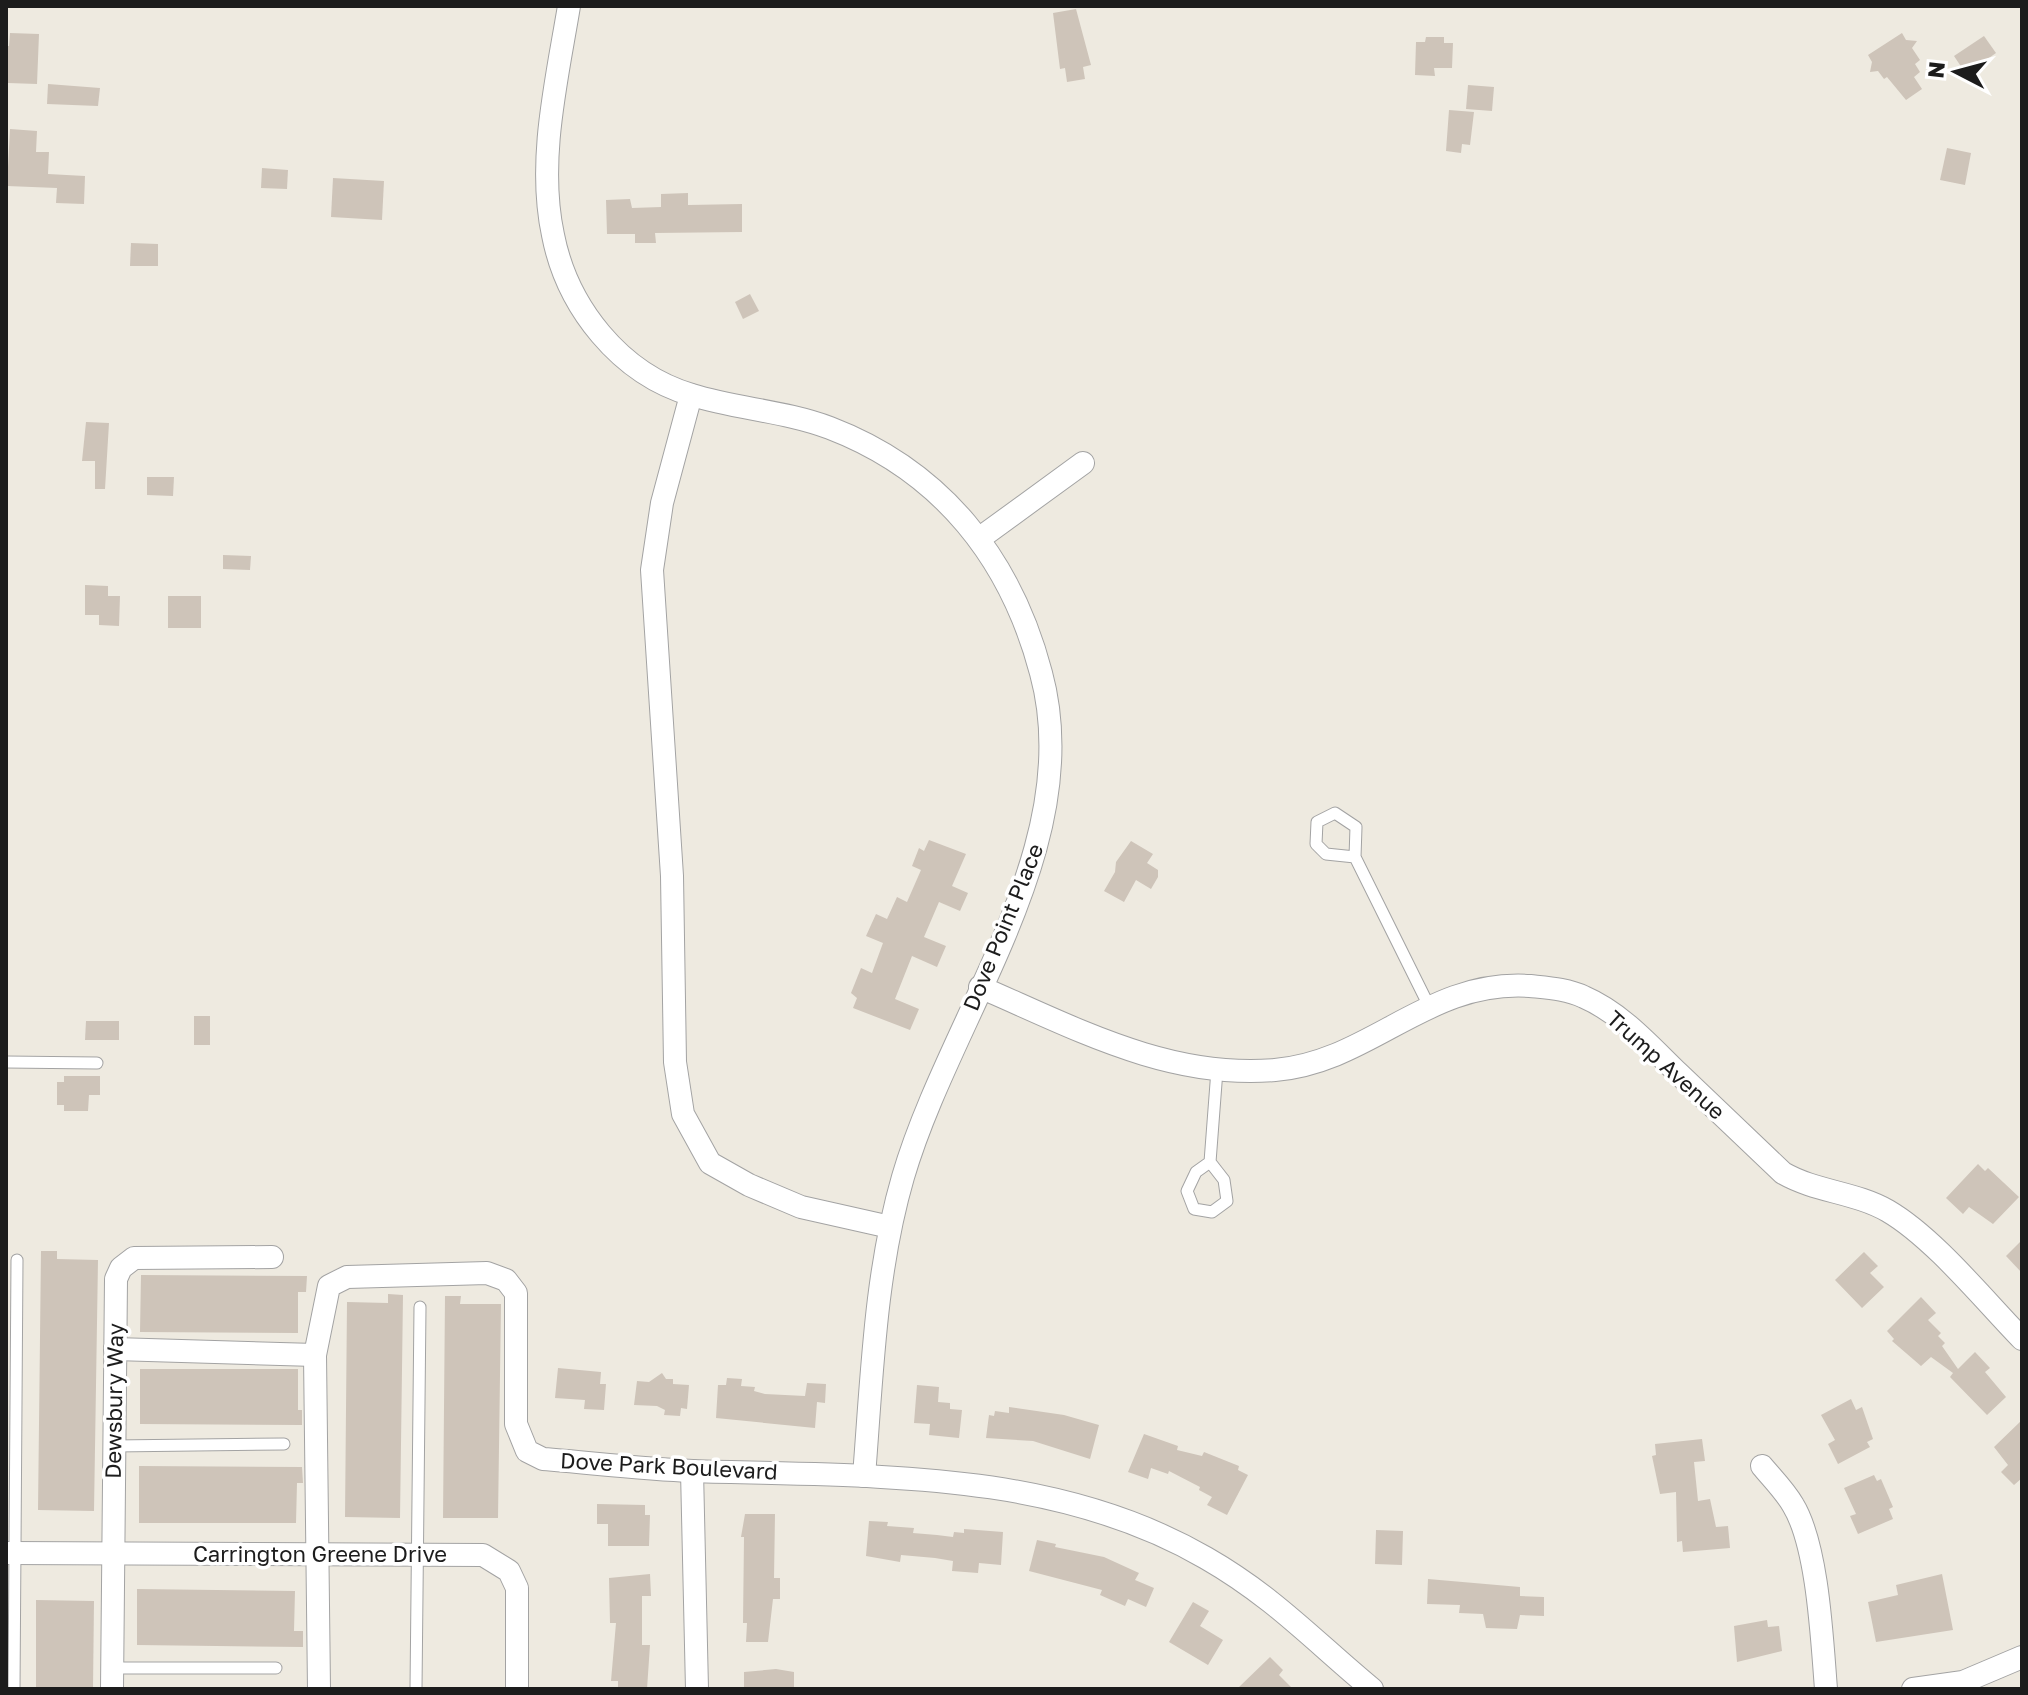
<svg xmlns="http://www.w3.org/2000/svg" width="2028" height="1695" viewBox="0 0 2028 1695" font-family="'Golos Text',sans-serif">
  <style>
    .building { fill: #cec4b9 }
    .lines { fill: none; stroke-linecap: round; stroke-linejoin: round }
    .service-casing { stroke: #a3a3a3; stroke-width: 13 }
    .minor-casing { stroke: #a3a3a3; stroke-width: 24 }
    .service { stroke: #fff; stroke-width: 11 }
    .minor { stroke: #fff; stroke-width: 22 }
    .labels { text-anchor: middle; stroke-width: 7; stroke-linejoin: round; paint-order: stroke }
    .street-label { font-size: 22px; fill: #1c1c1c; stroke: #fff }
  </style>
  <rect width="100%" height="100%" fill="#eeeae0"/>
  <g class="building">
    <path d="M1076 9 1091 65 1083 67 1085 79 1067 82 1065 68 1060 69 1053 13Z"/>
    <path d="M10 33 39 34 37 84 8 83 6 46H9Z"/>
    <path d="M1902 33 1906 40 1917 41 1912 48 1920 60 1915 64 1920 72 1914 77 1922 89 1906 100 1887 77 1884 79 1878 71 1870 72 1872 62 1868 55Z"/>
    <path d="M1984 36 1996 53 1966 74 1954 56Z"/>
    <path d="M1426 37H1444V43H1453L1452 68H1434L1435 76 1415 75 1416 42H1425Z"/>
    <path d="M48 84 100 88 98 106 47 104Z"/>
    <path d="M1468 85 1494 87 1492 111 1466 109Z"/>
    <path d="M1449 110 1474 112 1470 145 1462 144 1461 153 1446 151Z"/>
    <path d="M10 129 37 131 36 152H49L48 174 85 176 84 204 56 203 57 188 7 186Z"/>
    <path d="M1947 148 1971 153 1965 185 1940 180Z"/>
    <path d="M262 168 288 170 287 189 261 188Z"/>
    <path d="M333 178 384 181 382 220 331 217Z"/>
    <path d="M688 193V205L742 204V232L655 233 656 243H635V234H607L606 200 630 199 632 208 661 207V194Z"/>
    <path d="M131 243 158 244V266H130Z"/>
    <path d="M750 294 759 311 743 319 735 302Z"/>
    <path d="M86 422 109 423 105 489H95V461H82Z"/>
    <path d="M147 477H174L173 496 147 495Z"/>
    <path d="M223 555 251 556 250 570 223 569Z"/>
    <path d="M85 585 108 586V596H120L119 626 99 625V615H85Z"/>
    <rect x="168" y="596" width="33" height="32"/>
    <path d="M929 840 966 854 952 886 968 893 960 911 939 902 924 937 946 946 937 967 912 956 895 999 919 1009 910 1030 853 1008 857 998 851 993 861 968 872 973 883 943 866 936 876 914 887 919 897 897 907 902 921 870 912 866 919 848 924 851Z"/>
    <path d="M1131 841 1153 854 1147 863 1158 870V877L1151 889 1136 880 1124 902 1104 891 1115 872 1116 862Z"/>
    <rect x="194" y="1016" width="16" height="29"/>
    <path d="M86 1021H119V1040H85Z"/>
    <path d="M64 1076H100V1095H89L88 1111H64V1105H57V1082H64Z"/>
    <path d="M1978 1164 1985 1171 1988 1168 2019 1197 1993 1224 1969 1207 1963 1214 1946 1198Z"/>
    <path d="M2022 1240V1273L2006 1256Z"/>
    <path d="M41 1251H57V1259L98 1260 94 1511 38 1510Z"/>
    <path d="M1864 1252 1878 1266 1870 1273 1884 1287 1862 1308 1835 1280Z"/>
    <path d="M141 1275 307 1276 306 1292H298V1333L140 1332Z"/>
    <path d="M388 1294 403 1295 400 1518 345 1517 347 1302 388 1303Z"/>
    <path d="M445 1296H461L460 1304H501L498 1518H443Z"/>
    <path d="M1921 1297 1936 1313 1928 1320 1941 1333 1938 1336 1945 1343 1942 1346 1958 1369 1975 1352 1990 1368 1985 1372 2006 1397 1987 1415 1950 1377 1953 1373 1931 1357 1921 1366 1892 1341 1894 1339 1887 1331Z"/>
    <path d="M558 1368 601 1372 600 1384H606L604 1410 584 1409 585 1400 555 1398Z"/>
    <path d="M140 1369H298V1410H302V1425L140 1424Z"/>
    <path d="M662 1373 666 1379H673V1384L689 1385 687 1409 681 1408 680 1416 664 1415 665 1410 657 1406 634 1405 637 1381 649 1382Z"/>
    <path d="M727 1378 742 1379 741 1386 755 1387 754 1391 765 1394 805 1396 807 1383 826 1384 825 1403 817 1402 815 1428 716 1418 718 1385H726Z"/>
    <path d="M917 1385 939 1387 938 1402 950 1403V1409L962 1410 959 1438 929 1435 930 1424 914 1423Z"/>
    <path d="M1851 1399 1856 1410 1862 1407 1873 1439 1867 1442 1870 1447 1838 1464 1828 1444 1835 1440 1821 1415Z"/>
    <path d="M1009 1407 1064 1415 1099 1425 1090 1459 1033 1441 986 1438 989 1415 994 1416 995 1411 1009 1413Z"/>
    <path d="M2022 1420V1478L2014 1485 2001 1472 2008 1465 1994 1447Z"/>
    <path d="M1144 1434 1178 1446 1177 1450 1202 1456 1204 1452 1239 1466 1238 1470 1248 1475 1227 1515 1207 1505 1212 1497 1199 1490 1200 1487 1169 1471 1168 1474 1151 1468 1148 1479 1128 1472Z"/>
    <path d="M1702 1439 1705 1461 1694 1462 1698 1501 1710 1499 1716 1527 1728 1526 1730 1548 1683 1552 1682 1541 1677 1542 1676 1492 1660 1494 1652 1456 1656 1455 1655 1444Z"/>
    <path d="M139 1466 302 1467 303 1483H297L296 1523H139Z"/>
    <path d="M1874 1475 1877 1481 1881 1479 1893 1507 1889 1509 1893 1519 1858 1534 1850 1516 1856 1514 1844 1488Z"/>
    <path d="M597 1504 645 1505V1515H650L649 1546H608V1524H597Z"/>
    <path d="M745 1514H775L774 1578H780V1599H773L768 1642H746L747 1623H743L744 1537H741Z"/>
    <path d="M869 1521 888 1522 887 1526 914 1528 913 1533 937 1535 953 1537 954 1532 964 1533V1529L1003 1532 1001 1565 979 1563 978 1573 952 1571 953 1561 935 1558 901 1555 900 1562 866 1556Z"/>
    <path d="M1376 1530 1403 1531 1402 1565 1375 1564Z"/>
    <path d="M1037 1540 1056 1544 1055 1547 1104 1557 1139 1573 1135 1580 1154 1588 1146 1607 1128 1599 1125 1606 1100 1595 1102 1590 1029 1571Z"/>
    <path d="M650 1574 651 1596H642V1645H650L647 1689H618V1681H611L616 1623H610L609 1578Z"/>
    <path d="M1942 1574 1953 1630 1876 1642 1868 1602 1898 1595 1896 1585Z"/>
    <path d="M1428 1579 1520 1587V1596L1544 1597V1616L1520 1615 1517 1629 1486 1628 1483 1614 1459 1613 1460 1605 1427 1604Z"/>
    <path d="M137 1589 295 1591 294 1631H303V1647L137 1645Z"/>
    <path d="M36 1600 94 1601 93 1689H36Z"/>
    <path d="M1193 1602 1209 1611 1200 1626 1223 1640 1208 1665 1169 1642Z"/>
    <path d="M1767 1620 1768 1627 1779 1626 1782 1651 1737 1662 1734 1626Z"/>
    <path d="M1270 1657 1283 1670 1279 1675 1293 1689H1237Z"/>
    <path d="M776 1669 794 1672V1689H744V1672Z"/>
  </g>
  <g class="lines">
    <g class="service-casing">
      <g id="service">
        <path d="M1355 857 1326 854 1316 844 1317 822 1335 813 1356 827 1355 857 1429 1006"/>
        <path d="M6 1062 97 1063"/>
        <path d="M1210 1162 1224 1180 1227 1201 1212 1212 1194 1209 1187 1191 1196 1172 1210 1162 1217 1070"/>
        <path d="M114 1446 284 1444"/>
        <path d="M112 1668H276"/>
        <path d="M14 1689 17 1260"/>
        <path d="M416 1689 420 1307"/>
      </g>
    </g>
    <g class="minor-casing">
      <g id="minor">
        <path d="M569 6C557 79 537 161 553 235 567 307 620 374 692 395 737 409 785 411 830 428 942 471 1011 559 1041 673 1088 845 950 1016 903 1177 875 1273 872 1376 864 1476"/>
        <path d="M691 395 662 503 652 570 672 876 675 1062 683 1114 710 1163 749 1185 801 1207 890 1227"/>
        <path d="M980 538 1083 463"/>
        <path d="M980 987C1075 1028 1168 1079 1275 1070 1371 1062 1427 979 1530 986 1549 988 1567 989 1584 997 1621 1013 1649 1045 1678 1073 1713 1106 1748 1140 1783 1173 1816 1192 1855 1192 1888 1211 1934 1238 1984 1300 2022 1339"/>
        <path d="M115 1349 315 1355"/>
        <path d="M1762 1466C1772 1478 1785 1491 1793 1505 1818 1546 1822 1640 1826 1689"/>
        <path d="M692 1471 697 1689"/>
        <path d="M6 1553 483 1555 509 1571 517 1588V1689"/>
        <path d="M112 1689 116 1279 121 1268 134 1258 272 1257"/>
        <path d="M319 1689 315 1355 329 1286 347 1277 487 1273 506 1280 516 1293V1424L527 1451 543 1459C593 1463 643 1469 693 1471 867 1477 1051 1468 1206 1558 1274 1597 1314 1641 1372 1689"/>
        <path d="M1913 1689 1963 1682 2022 1657"/>
      </g>
    </g>
    <use href="#service" class="service"/>
    <use href="#minor" class="minor"/>
  </g>
  <g class="labels">
    <g class="street-label">
      <text transform="translate(1003 927) rotate(-68)" y="8">Dove Point Place</text>
      <text transform="translate(1666 1065) rotate(42)" y="8">Trump Avenue</text>
      <text transform="translate(114 1401) rotate(-89)" y="8">Dewsbury Way</text>
      <text transform="translate(669 1466) rotate(3)" y="8">Dove Park Boulevard</text>
      <text x="320" y="1562">Carrington Greene Drive</text>
    </g>
  </g>
  <rect width="2028" height="1695" fill="none" stroke="#1c1c1c" stroke-width="16"/>
  <g transform="translate(1956 72) rotate(276)" stroke="#ffffff" stroke-width="6" paint-order="stroke">
  <path d="M0-6L14 30L0 20L-14 30Z" fill="#1c1c1c"/>
  <text y="-12" font-size="22" font-weight="bold" text-anchor="middle" fill="#1c1c1c">N</text>
  </g>
</svg>
